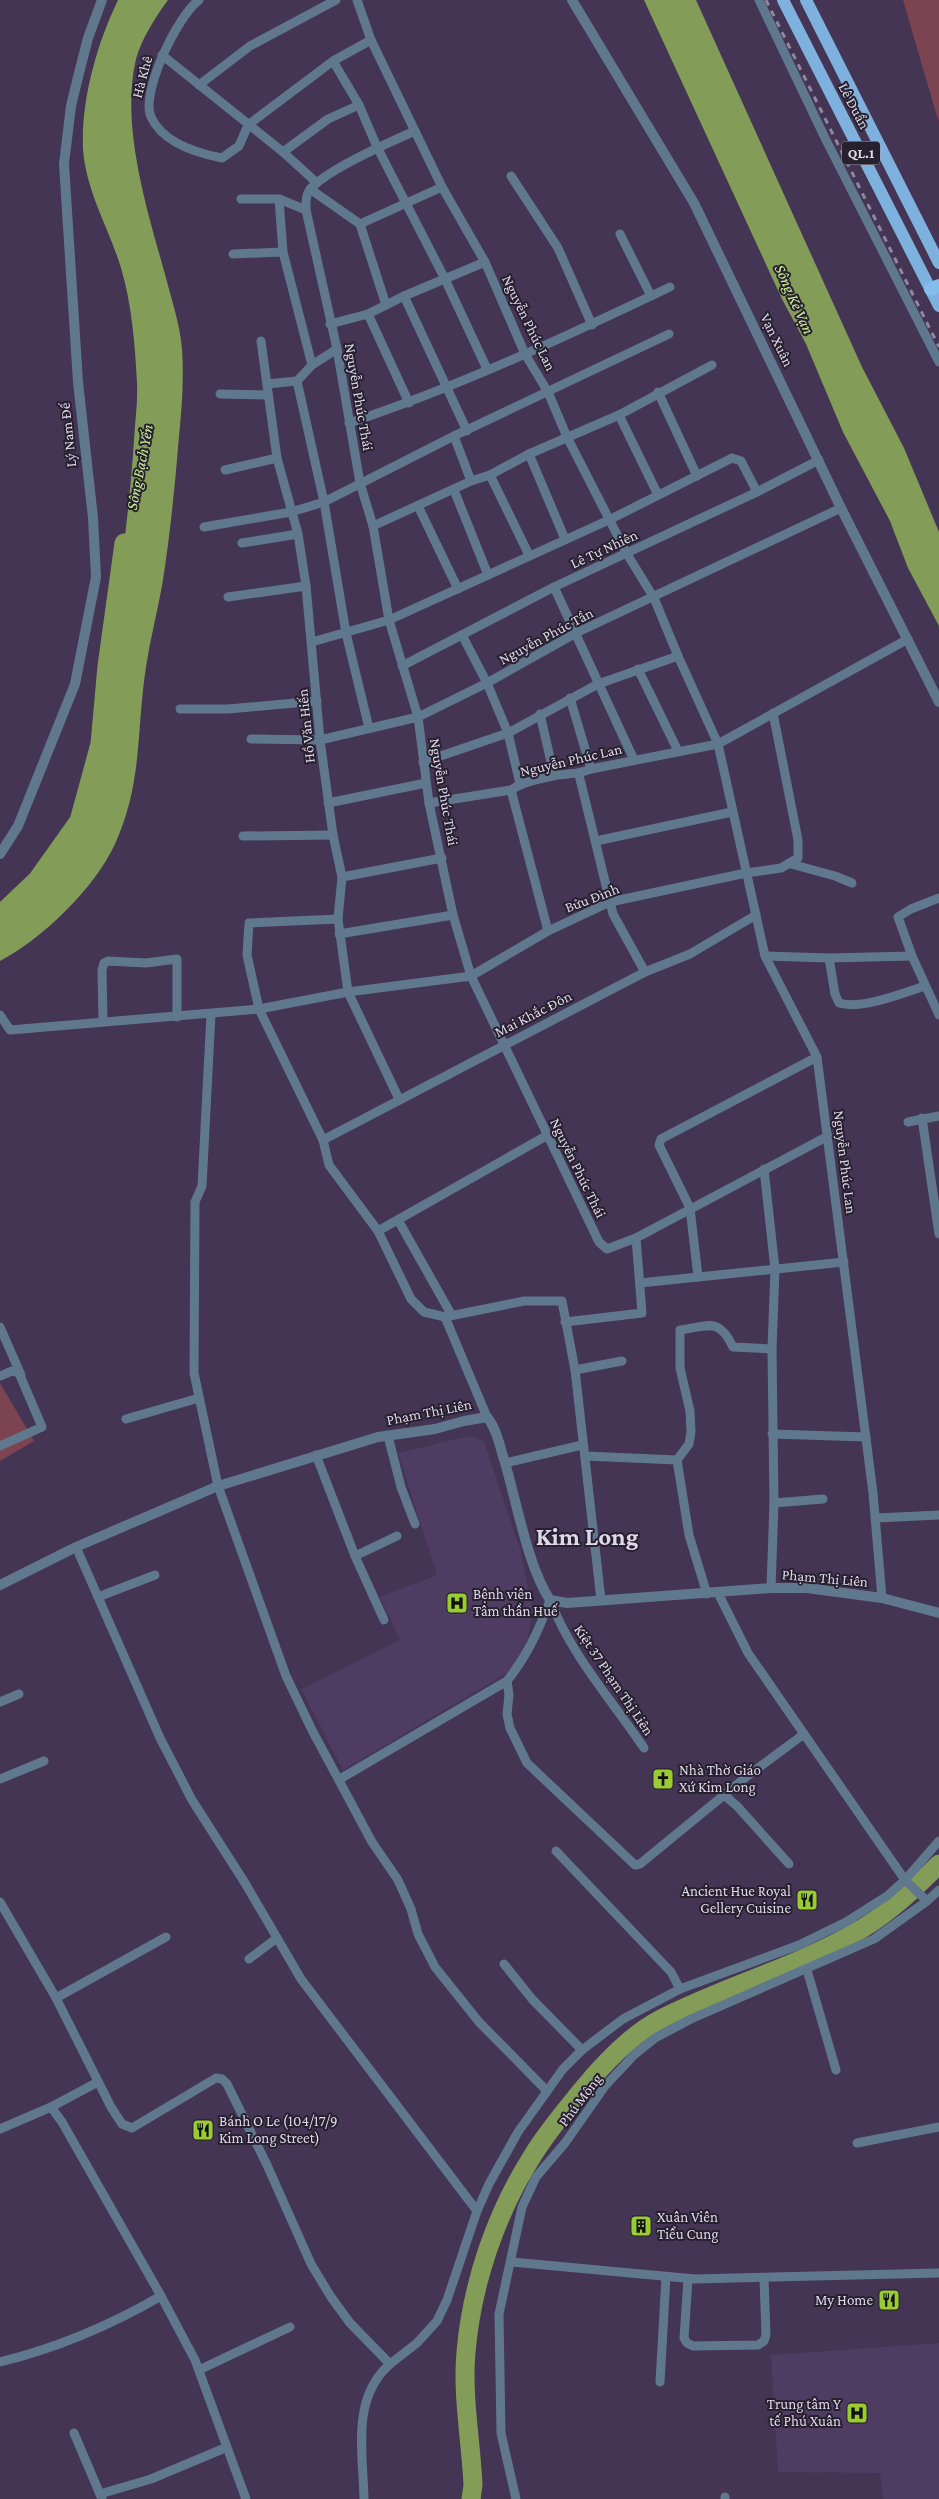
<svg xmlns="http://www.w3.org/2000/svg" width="939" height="2499" viewBox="0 0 939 2499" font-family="'Crimson Pro',serif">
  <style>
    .built { fill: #4e3c62 }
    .green { fill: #7c4451 }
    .water { fill: #839c58 }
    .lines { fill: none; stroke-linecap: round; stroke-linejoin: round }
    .river { stroke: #839c58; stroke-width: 19 }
    .minor { stroke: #60788e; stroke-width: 9 }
    .tertiary { stroke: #60788e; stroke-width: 10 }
    .primary { stroke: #7eb1dd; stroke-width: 12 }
    .trunk { stroke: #84bcec; stroke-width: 14 }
    .rail { stroke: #92869f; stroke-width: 3; stroke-dasharray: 6 6; stroke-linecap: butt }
    .labels { text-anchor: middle; stroke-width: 4; stroke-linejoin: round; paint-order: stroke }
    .shield { fill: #27212f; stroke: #a8a0b2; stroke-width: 1 }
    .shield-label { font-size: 14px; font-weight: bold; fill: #dfd7ea }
    .street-label { font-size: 15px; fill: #dfd7ea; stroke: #27212f }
    .poi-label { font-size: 15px; fill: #dfd7ea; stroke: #27212f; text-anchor: start }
    .water-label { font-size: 16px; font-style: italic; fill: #cdf291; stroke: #27212f }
    .town-label { font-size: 25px; font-weight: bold; fill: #dfd7ea; stroke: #27212f }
  </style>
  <rect width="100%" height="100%" fill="#443554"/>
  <g class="built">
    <path d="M470 1436 484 1442 520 1549 533 1609 528 1637 519 1658 509 1672 343 1770 301 1689 400 1640 380 1597 437 1575 398 1453Z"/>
    <path d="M939 2343V2499H883L880 2473 778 2472 771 2355Z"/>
  </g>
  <g class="green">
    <path d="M903 0H939V121L936 113Z"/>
    <path d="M0 1383 34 1441 0 1461Z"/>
  </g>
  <g class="water">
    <path d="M118 0H168C155 18 142 38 136 59 120 127 148 212 166 278 172 301 180 325 182 349 184 378 182 407 179 436 175 486 170 536 162 586 157 613 150 640 146 667 136 732 143 782 115 844 95 888 42 939 0 961V910C41 890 71 846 85 803 104 750 106 688 113 632 121 568 130 505 134 440 135 421 138 402 137 383 135 345 132 305 121 268 109 228 86 192 83 149 81 99 97 44 118 0Z"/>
    <path d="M644 0H696L862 367 904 448 939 532V626L908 568 890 521 843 432 806 344 782 299Z"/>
  </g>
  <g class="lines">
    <g class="river">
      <path d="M0 915 37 880 79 821 100 744 107 666 124 543"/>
      <path d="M471 2499 473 2485C471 2441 462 2395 466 2352 472 2283 496 2213 533 2155 547 2132 565 2111 582 2090 604 2063 630 2035 661 2019 722 1988 789 1969 849 1936 884 1918 911 1892 939 1864"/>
    </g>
    <g class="minor">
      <path d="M199 0C178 15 140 93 151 117 163 143 196 153 222 158L239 146 248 125 333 61 371 40"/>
      <path d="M357 0 371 40 442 187 485 262 525 354 548 392 567 437 627 554 654 598 678 656 718 744 765 956 817 1057 873 1493 882 1598"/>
      <path d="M759 0 826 140 939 362"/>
      <path d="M162 55 283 152 317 183"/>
      <path d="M333 61 359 105 377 147 445 279 487 369"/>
      <path d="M199 85 250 46 336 0"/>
      <path d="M415 131C392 141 322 172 309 191 305 197 306 203 306 210L337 349 360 483 373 526 389 620 418 717 429 803 453 915 471 976 599 1242 607 1249 636 1238 828 1136"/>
      <path d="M283 152 328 119 359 105"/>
      <path d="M511 176 558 248 592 325"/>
      <path d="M310 189 360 224 386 305"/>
      <path d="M241 199H279L306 210"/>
      <path d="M279 199 283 252 312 365"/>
      <path d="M360 224 442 187"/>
      <path d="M620 234 651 296"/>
      <path d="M233 254 283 252"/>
      <path d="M404 296 467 431"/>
      <path d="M368 314 409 403"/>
      <path d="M330 324 368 314 404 296 485 262"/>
      <path d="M261 341 277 458 298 534 306 586 320 740 333 835 342 877 338 919 348 992 399 1099"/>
      <path d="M297 381 324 502 346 633 369 728"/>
      <path d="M267 384 297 381 312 365 337 349"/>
      <path d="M658 392 697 476"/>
      <path d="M220 394 268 395"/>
      <path d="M619 415 658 495"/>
      <path d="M349 423C460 386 565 337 670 287"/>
      <path d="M454 436 471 481"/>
      <path d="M529 454 565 539"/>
      <path d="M225 470 277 458"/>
      <path d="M490 475 529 555"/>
      <path d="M454 490 488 575"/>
      <path d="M418 506 458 589"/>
      <path d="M373 526 471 481 490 475 529 454 619 415 712 365"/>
      <path d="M204 527 291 512 324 502 454 436 669 334"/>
      <path d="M242 543 298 534"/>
      <path d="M554 587 634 760"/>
      <path d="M228 597 306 586"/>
      <path d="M462 635 487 683 508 733 520 784"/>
      <path d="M312 642 389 620 611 519 732 458 741 461 757 492"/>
      <path d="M402 666 554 587 757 492 819 460"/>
      <path d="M638 669 678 751"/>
      <path d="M570 698 591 769"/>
      <path d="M180 709H228L317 701"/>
      <path d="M540 714 554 775"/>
      <path d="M251 739 320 740 418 717 487 683 576 633 841 508"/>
      <path d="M423 762 508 733 598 684 678 656"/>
      <path d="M579 775 613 914 645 972"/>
      <path d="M511 790 548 931"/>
      <path d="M328 803 426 783"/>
      <path d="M429 803 511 790C523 782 538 779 553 776 567 773 578 775 591 769L718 744 908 639"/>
      <path d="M243 836 333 835"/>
      <path d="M596 841 732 812"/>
      <path d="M791 864 835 876 852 883"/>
      <path d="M342 877 442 858"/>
      <path d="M939 898 911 909 898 917 912 956 939 1015"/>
      <path d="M338 919 249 923 247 955 259 1009 323 1140 329 1165 378 1231 411 1299 424 1312 445 1317 524 1301H562L575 1370 601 1600"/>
      <path d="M339 934 453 915"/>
      <path d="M765 956 829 958 912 956"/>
      <path d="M829 958 835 994 839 1003C862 1010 903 993 925 986"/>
      <path d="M211 1014 202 1186 195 1202 194 1373 218 1486 286 1676 312 1730 372 1842 398 1880 411 1909 418 1934 435 1967 479 2022 547 2091"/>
      <path d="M0 1015 10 1030 259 1009 348 992 471 976 548 931 610 902 746 873 781 868 798 858V840L773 713"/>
      <path d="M103 1022 102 970 104 963 108 961 146 963 177 959V1017"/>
      <path d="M922 1118 939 1234"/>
      <path d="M908 1122 939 1116"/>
      <path d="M323 1140 645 972 690 954 756 915"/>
      <path d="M764 1169 775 1269 772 1349 774 1503 771 1588"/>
      <path d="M398 1220 451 1314"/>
      <path d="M378 1231 546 1136"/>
      <path d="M698 1277 690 1208 659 1145 661 1139 817 1057"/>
      <path d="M640 1283 844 1262"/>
      <path d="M445 1317 487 1417"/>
      <path d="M565 1322 642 1313 636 1238"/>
      <path d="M0 1327 21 1375"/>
      <path d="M575 1370 622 1361"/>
      <path d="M0 1376 12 1371 19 1373 42 1427 0 1446"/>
      <path d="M126 1419 199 1398"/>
      <path d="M772 1434 866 1437"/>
      <path d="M388 1436 401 1487 415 1524"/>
      <path d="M316 1455 355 1556 397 1536"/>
      <path d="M586 1456 677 1460"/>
      <path d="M505 1463 582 1445"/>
      <path d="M774 1503 823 1499"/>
      <path d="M876 1518 939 1515"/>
      <path d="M76 1547 160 1738 192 1800 245 1883 301 1979 477 2211"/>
      <path d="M355 1556 384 1620"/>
      <path d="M718 1593 748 1653 905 1880 927 1901"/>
      <path d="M707 1594 689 1535 677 1460 689 1444 691 1432 690 1411 680 1368V1330C709 1326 719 1317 733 1347L772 1349"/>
      <path d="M98 1597 155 1575"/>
      <path d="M550 1600C539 1630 527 1656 507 1681L509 1695 507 1714 510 1728 527 1763 635 1865 640 1864 746 1777 804 1734"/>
      <path d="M550 1600C571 1655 611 1699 644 1748"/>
      <path d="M0 1702 19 1694"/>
      <path d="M0 1779 44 1761"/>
      <path d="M340 1779 507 1681"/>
      <path d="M724 1795 737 1806 789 1864"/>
      <path d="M556 1851 671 1972 680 1989"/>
      <path d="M0 1902 56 1998 111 2107 122 2124 132 2128 216 2078 222 2079 227 2084 267 2165 311 2264 331 2297 350 2323 390 2364C351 2398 363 2452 364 2499"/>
      <path d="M249 1959 277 1938"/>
      <path d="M504 1964 532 1999 582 2050"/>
      <path d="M807 1970 836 2070"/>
      <path d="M56 1998 166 1937"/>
      <path d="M51 2107 98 2082"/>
      <path d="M0 2129 51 2107 62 2122 161 2296 195 2360 246 2499"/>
      <path d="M857 2143 939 2127"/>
      <path d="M512 2262 695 2279 939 2273"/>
      <path d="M688 2279 684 2338 687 2343 693 2346 758 2345 764 2341 766 2335 764 2278"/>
      <path d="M0 2362C57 2348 111 2325 161 2296"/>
      <path d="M390 2364 417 2343 437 2321 447 2300 477 2211 489 2184 518 2132 563 2069 582 2050 623 2019 680 1989 799 1945 846 1922 887 1896 905 1880 939 1841"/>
      <path d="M199 2370 290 2327"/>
      <path d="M660 2382 666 2277"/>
      <path d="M74 2433 102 2499"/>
      <path d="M100 2494 151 2479 225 2448"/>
      <path d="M725 2497V2499"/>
      <path d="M516 2499 501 2433 499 2314 522 2207 536 2177 565 2143 605 2086 634 2055 655 2038 691 2019 874 1939 927 1901 939 1890"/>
    </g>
    <g class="tertiary">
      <path d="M572 0 694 203 841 508 939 702"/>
      <path d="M0 854 18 826 75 684 96 577 93 518 78 382 64 164 71 106 79 73 88 38 102 0"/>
      <path d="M0 1585 76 1547 218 1486 378 1437 435 1429 464 1421 487 1417C496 1428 499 1443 503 1456 516 1497 527 1566 550 1600L567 1603 771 1588H807L882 1598 939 1613"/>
    </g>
    <g class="primary">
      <path d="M783 0 939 306"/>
      <path d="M806 0 939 263"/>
    </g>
    <path class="trunk" d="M931 289 939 286"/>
    <path class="rail" d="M766 0 939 347"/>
  </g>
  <defs>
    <g id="hospital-square" transform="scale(1.125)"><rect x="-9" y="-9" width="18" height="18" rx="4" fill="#9bcb33" stroke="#27212f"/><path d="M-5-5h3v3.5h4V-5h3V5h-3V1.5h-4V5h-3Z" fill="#111"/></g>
    <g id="church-square" transform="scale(1.125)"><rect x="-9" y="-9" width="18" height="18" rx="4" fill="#9bcb33" stroke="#27212f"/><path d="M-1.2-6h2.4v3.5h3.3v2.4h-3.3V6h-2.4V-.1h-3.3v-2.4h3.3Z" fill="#111"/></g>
    <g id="restaurant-square" transform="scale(1.125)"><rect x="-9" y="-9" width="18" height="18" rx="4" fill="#9bcb33" stroke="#27212f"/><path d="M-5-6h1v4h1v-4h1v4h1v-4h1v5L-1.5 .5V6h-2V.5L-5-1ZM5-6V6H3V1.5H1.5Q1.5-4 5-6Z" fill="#111"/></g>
    <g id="building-square" transform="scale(1.125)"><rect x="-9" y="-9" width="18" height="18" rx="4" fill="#9bcb33" stroke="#27212f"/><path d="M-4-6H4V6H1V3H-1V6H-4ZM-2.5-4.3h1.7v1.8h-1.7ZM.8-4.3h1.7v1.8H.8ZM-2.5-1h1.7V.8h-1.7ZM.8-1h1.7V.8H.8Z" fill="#111"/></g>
  </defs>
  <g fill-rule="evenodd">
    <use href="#hospital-square" x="457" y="1603"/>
    <use href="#church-square" x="663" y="1779"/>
    <use href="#restaurant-square" x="807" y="1900"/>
    <use href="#restaurant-square" x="203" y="2130"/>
    <use href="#building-square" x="641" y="2226"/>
    <use href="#restaurant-square" x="889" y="2300"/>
    <use href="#hospital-square" x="857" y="2413"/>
  </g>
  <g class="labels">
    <rect class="shield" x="842" y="141.5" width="38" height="23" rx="4"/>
    <g class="shield-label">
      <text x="861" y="158">QL.1</text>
    </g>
    <g class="street-label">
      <text transform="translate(142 77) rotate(-75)" y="5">Hà Khê</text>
      <text transform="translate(854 106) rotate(62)" y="5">Lê Duẩn</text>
      <text transform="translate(529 323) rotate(64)" y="5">Nguyễn Phúc Lan</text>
      <text transform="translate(777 340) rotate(64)" y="5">Vạn Xuân</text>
      <text transform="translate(359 397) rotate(80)" y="5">Nguyễn Phúc Thái</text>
      <text transform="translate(68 435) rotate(-96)" y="5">Lý Nam Đế</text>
      <text transform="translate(604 549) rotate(-25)" y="5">Lê Tự Nhiên</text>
      <text transform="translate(546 636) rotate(-28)" y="5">Nguyễn Phúc Tần</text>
      <text transform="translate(306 726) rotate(-96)" y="5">Hồ Văn Hiến</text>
      <text transform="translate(571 760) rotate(-13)" y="5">Nguyễn Phúc Lan</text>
      <text transform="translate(444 792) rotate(80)" y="5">Nguyễn Phúc Thái</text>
      <text transform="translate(592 898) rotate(-21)" y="5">Bửu Đình</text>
      <text transform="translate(533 1014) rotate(-27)" y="5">Mai Khắc Đôn</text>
      <text transform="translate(845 1162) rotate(83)" y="5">Nguyễn Phúc Lan</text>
      <text transform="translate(578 1168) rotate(64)" y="5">Nguyễn Phúc Thái</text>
      <text transform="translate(429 1412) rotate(-11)" y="5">Phạm Thị Liên</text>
      <text transform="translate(825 1578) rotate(5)" y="5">Phạm Thị Liên</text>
      <text transform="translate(614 1680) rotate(56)" y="5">Kiệt 37 Phạm Thị Liên</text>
      <text transform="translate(580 2100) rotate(-53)" y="5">Phú Mộng</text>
    </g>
    <g class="poi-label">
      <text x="473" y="1599">Bệnh viện<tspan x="473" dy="17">Tâm thần Huế</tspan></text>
      <text x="679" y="1775">Nhà Thờ Giáo<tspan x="679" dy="17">Xứ Kim Long</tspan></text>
      <text x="791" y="1896" text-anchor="end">Ancient Hue Royal<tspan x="791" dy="17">Gellery Cuisine</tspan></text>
      <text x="219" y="2126">Bánh O Le (104/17/9<tspan x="219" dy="17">Kim Long Street)</tspan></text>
      <text x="657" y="2222">Xuân Viên<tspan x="657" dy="17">Tiểu Cung</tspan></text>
      <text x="873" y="2305" text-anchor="end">My Home</text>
      <text x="841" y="2409" text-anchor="end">Trung tâm Y<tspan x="841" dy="17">tế Phú Xuân</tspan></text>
    </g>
    <g class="water-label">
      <text transform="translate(795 299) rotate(66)" y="6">Sông Kẻ Vạn</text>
      <text transform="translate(139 467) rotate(-79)" y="6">Sông Bạch Yến</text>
    </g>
    <g class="town-label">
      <text x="587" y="1545">Kim Long</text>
    </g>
  </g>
</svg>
